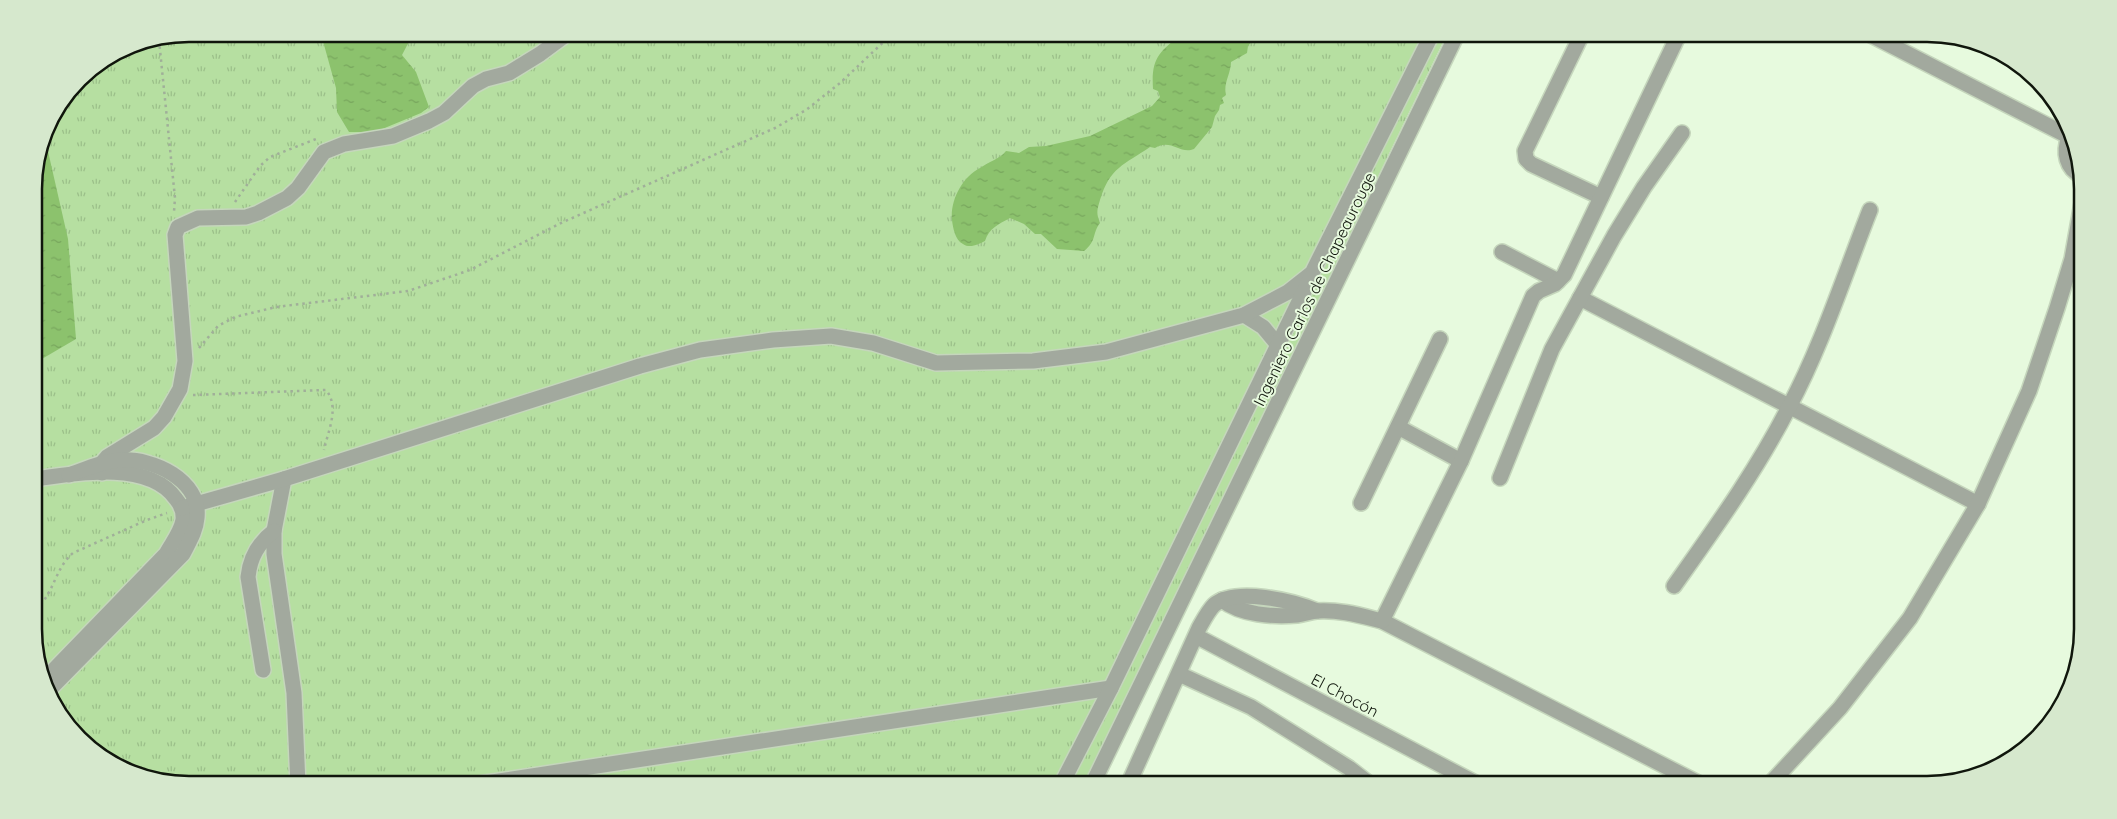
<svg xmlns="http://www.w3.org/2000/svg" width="2117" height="819" viewBox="0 0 2117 819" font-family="Quicksand,sans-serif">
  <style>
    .grass { fill: url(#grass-tufts) }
    .water { fill: url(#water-ripples) }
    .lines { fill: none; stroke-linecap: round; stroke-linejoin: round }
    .minor-casing { stroke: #c5d6bc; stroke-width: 18 }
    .path { stroke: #a0af99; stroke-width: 2.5; stroke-dasharray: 2.5 4; stroke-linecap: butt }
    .minor { stroke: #a2a99e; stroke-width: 15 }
    .labels { text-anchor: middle; stroke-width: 4; stroke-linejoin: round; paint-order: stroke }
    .street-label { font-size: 16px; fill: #10160c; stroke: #e7fade }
    .rim { fill: none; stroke: #10160c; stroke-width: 2.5 }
  </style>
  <defs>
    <pattern id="grass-tufts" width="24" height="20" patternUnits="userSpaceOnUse" patternTransform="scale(1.25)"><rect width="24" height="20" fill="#b6dfa1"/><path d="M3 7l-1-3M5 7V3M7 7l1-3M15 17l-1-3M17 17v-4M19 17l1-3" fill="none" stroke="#9bbf89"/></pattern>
    <pattern id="water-ripples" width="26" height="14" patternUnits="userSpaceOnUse" patternTransform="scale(1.25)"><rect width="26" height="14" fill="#8cc26d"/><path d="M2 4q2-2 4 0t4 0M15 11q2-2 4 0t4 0" fill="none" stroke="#78a65d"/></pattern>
  </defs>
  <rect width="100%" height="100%" fill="#e7fade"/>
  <path class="grass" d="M189 34H1447L1084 785H189L139 777 72 732 37 660 34 179 50 121 87 73 130 45Z"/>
  <g class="water">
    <path d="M321 34H413L402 55 416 72 429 107 421 113 375 132H349L337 112 336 88Z"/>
    <path d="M1182 34H1253L1254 39 1248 46 1247 53 1231 62C1231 73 1223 84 1226 95L1222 98 1224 103 1220 105 1219 110 1215 116 1212 127 1194 149C1180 155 1171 138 1155 148L1150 147C1124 165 1110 167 1100 200 1097 210 1096 213 1100 223 1092 233 1097 241 1084 251L1057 249 1041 234H1035L1024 224 1010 218C999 224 989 228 985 241 979 244 970 249 963 244 955 240 953 228 952 220 950 201 962 177 980 168 988 162 1000 159 1006 151L1019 153 1029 147 1046 146 1090 136 1152 106 1160 97 1158 91 1153 89C1151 58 1159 52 1182 34Z"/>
    <path d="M45 138 68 239 76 339 35 363 34 179Z"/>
  </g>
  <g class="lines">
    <g class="minor-casing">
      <g id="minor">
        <path d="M1582 34 1525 151 1526 159 1531 164 1601 197"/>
        <path d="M1869 34 2068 136"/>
        <path d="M2069 137C2063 152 2066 169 2082 176"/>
        <path d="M1502 252 1558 281"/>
        <path d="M1580 298 1978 504"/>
        <path d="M1244 315 1263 327 1278 345"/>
        <path d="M1398 427 1461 461"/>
        <path d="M102 473V463L107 457 154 428 164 417 180 389 185 361 175 235 178 227 198 218 246 217 258 213 287 198 298 188 324 152 344 144 393 136 429 121 444 113 473 86 486 79 509 73 540 54 567 34"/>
        <path d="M1500 478 1552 349 1614 236 1644 187 1682 133"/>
        <path d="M36 479C76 473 149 460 176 499 181 505 184 511 183 520 181 532 172 543 166 554L46 678"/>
        <path d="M284 479 274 531V554L294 693 298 785"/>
        <path d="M1361 503 1440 339"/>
        <path d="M182 508 284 479 640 366 700 350 773 340 831 336 873 343 936 363 1033 361 1106 352 1244 315 1288 292 1312 273 1432 34"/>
        <path d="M1674 586C1715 528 1757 470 1789 407 1822 345 1844 276 1870 210"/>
        <path d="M1222 600C1241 615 1273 617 1297 615 1304 614 1310 612 1316 611 1338 609 1362 616 1382 621L1702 785"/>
        <path d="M1382 621 1461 461 1533 296 1539 291 1555 284 1564 275 1679 34"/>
        <path d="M1196 636 1479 785"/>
        <path d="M263 670 248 577C250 557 258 543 274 531"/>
        <path d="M1179 674 1251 707 1349 768 1371 785"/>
        <path d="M51 688 183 554C189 542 196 531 197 518 201 480 153 458 121 460 103 461 86 469 69 475"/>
        <path d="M472 785 1111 688"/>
        <path d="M1061 785 1111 688 1311 277"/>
        <path d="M1092 785 1457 34"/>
        <path d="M1128 785 1199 628C1203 621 1208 611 1214 605 1235 587 1294 601 1317 611"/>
        <path d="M1769 785 1840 708 1910 618 1978 504 2029 391 2057 308 2072 259 2082 203"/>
      </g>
    </g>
    <g class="path">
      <path d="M159 40 175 198 174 212"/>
      <path d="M235 202 260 166 270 157 316 139"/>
      <path d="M199 348 218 326 235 317 276 307 408 291 470 270 561 223 775 128 806 110 840 83 892 34"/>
      <path d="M193 395 326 390C340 407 328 431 324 450"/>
      <path d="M36 609C54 594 55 568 73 553L147 520 167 513"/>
    </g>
    <use href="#minor" class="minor"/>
  </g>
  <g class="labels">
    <g class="street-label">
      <text transform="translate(1314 289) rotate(-64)" y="6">Ingeniero Carlos de Chapeaurouge</text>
      <text transform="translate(1345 695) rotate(28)" y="6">El Chocón</text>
    </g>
  </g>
  <path d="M0 0H2117V819H0ZM189 42H1927A147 147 0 0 1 2074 189V629A147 147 0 0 1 1927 776H189A147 147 0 0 1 42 629V189A147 147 0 0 1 189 42Z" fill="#d6e8cd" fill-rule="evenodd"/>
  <path class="rim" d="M189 42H1927A147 147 0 0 1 2074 189V629A147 147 0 0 1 1927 776H189A147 147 0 0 1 42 629V189A147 147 0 0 1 189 42Z"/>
</svg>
